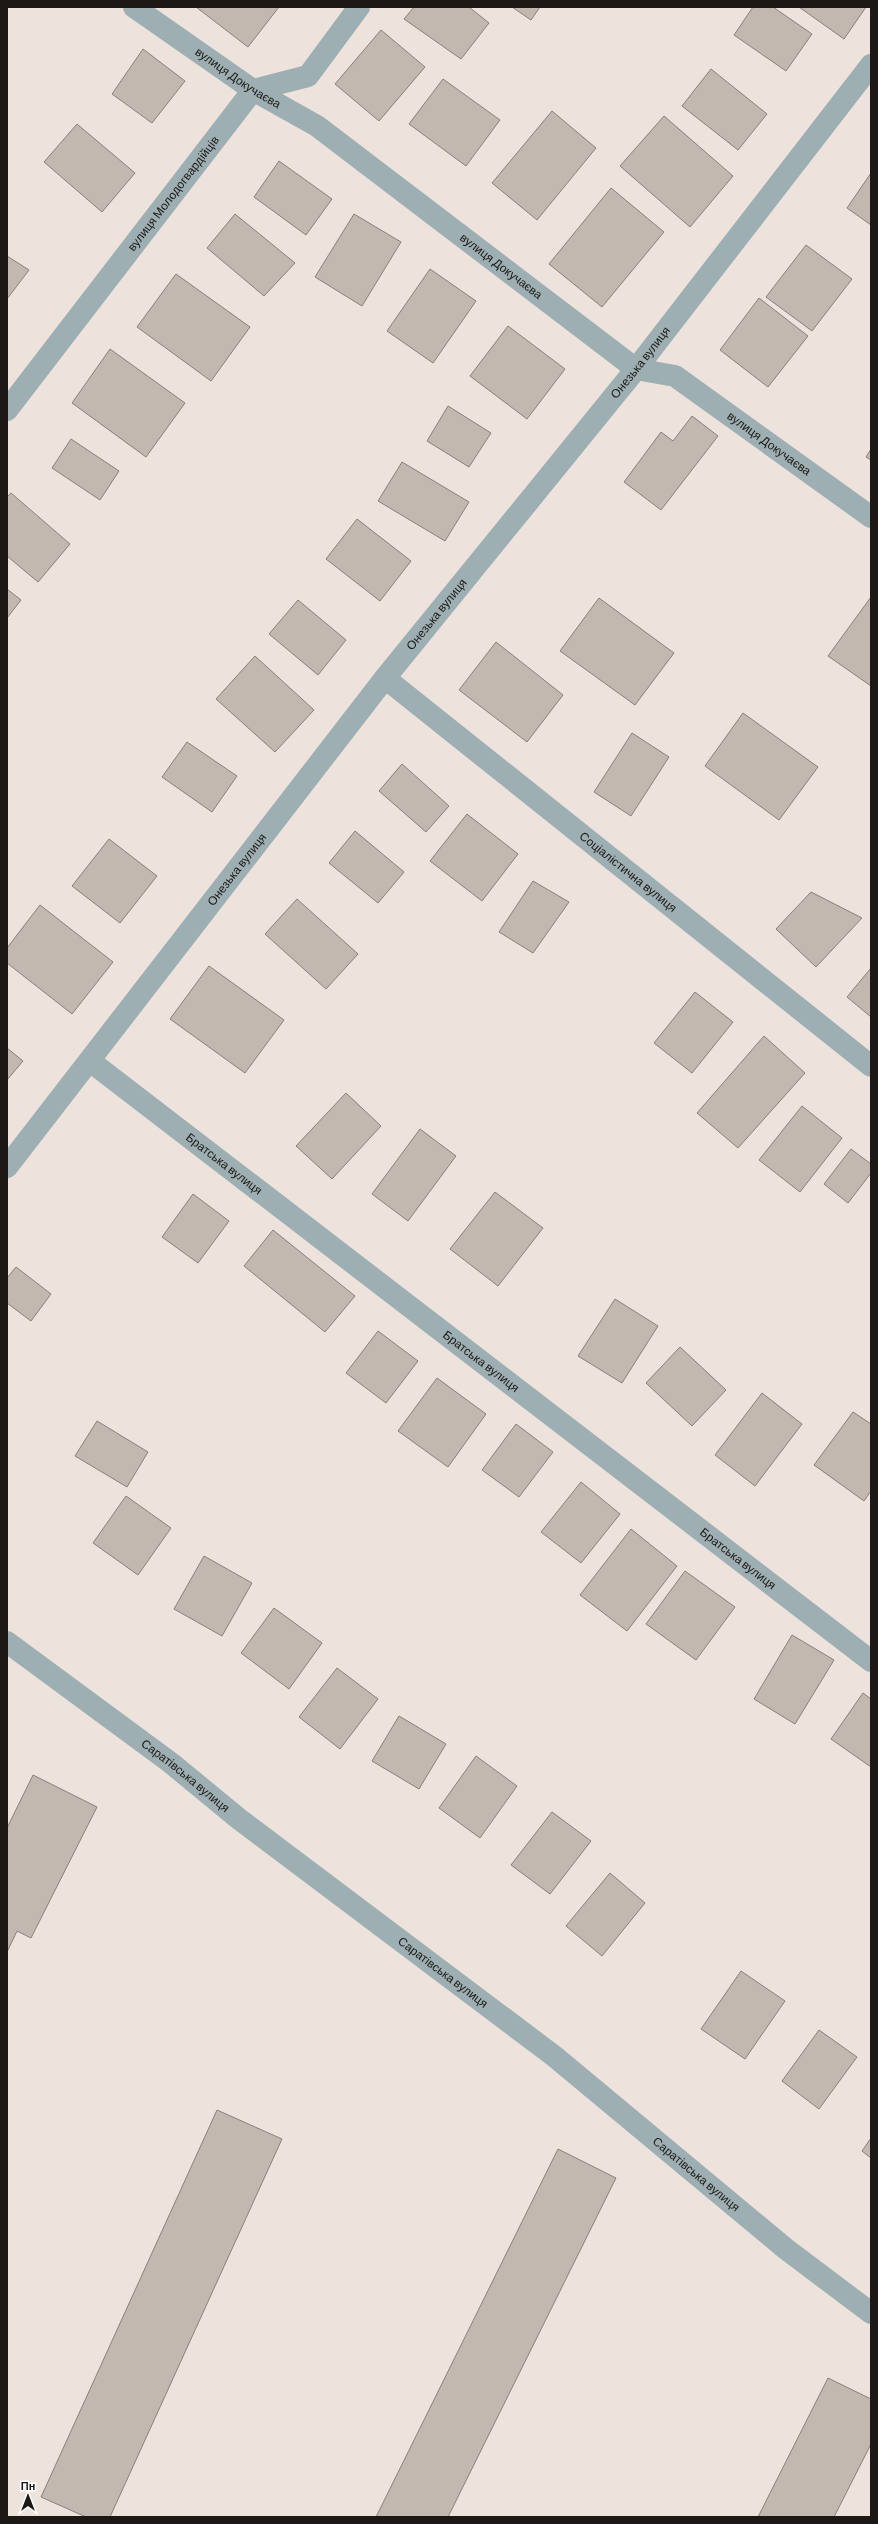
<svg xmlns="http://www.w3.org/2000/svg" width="878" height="2524" viewBox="0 0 878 2524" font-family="Barlow,sans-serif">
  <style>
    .building { fill: #c2b8b0; stroke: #898079 }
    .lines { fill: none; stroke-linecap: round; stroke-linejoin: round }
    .minor { stroke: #9dafb2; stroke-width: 22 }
    .labels { text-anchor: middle; stroke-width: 3; stroke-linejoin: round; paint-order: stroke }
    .street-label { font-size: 12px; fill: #1b1815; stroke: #fff }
  </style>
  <rect width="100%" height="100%" fill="#eee3dc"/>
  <g class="building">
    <path d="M196 7H279L248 47Z"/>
    <path d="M414 7H469L489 23 461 59 404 19Z"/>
    <path d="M512 7H540L531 20Z"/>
    <path d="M753 7H773L812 34 786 71 734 35Z"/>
    <path d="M799 7H866L844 39Z"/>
    <path d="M381 30 425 67 379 121 335 84Z"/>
    <path d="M143 49 185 81 152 123 112 94Z"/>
    <path d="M711 69 767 114 738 150 682 106Z"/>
    <path d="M443 79 500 120 466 166 409 124Z"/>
    <path d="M552 111 596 148 537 220 492 183Z"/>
    <path d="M664 116 733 176 690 227 620 166Z"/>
    <path d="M77 124 135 173 102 212 44 162Z"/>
    <path d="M279 161 332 199 306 235 254 197Z"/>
    <path d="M871 173V225L847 208Z"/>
    <path d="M611 188 664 232 602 307 549 264Z"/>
    <path d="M235 214 295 263 264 296 207 248Z"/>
    <path d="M354 214 401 242 362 306 315 277Z"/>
    <path d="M806 245 852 279 812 331 766 297Z"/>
    <path d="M7 256 29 270 7 299Z"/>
    <path d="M430 269 476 301 433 363 387 331Z"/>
    <path d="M176 274 250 327 211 381 137 327Z"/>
    <path d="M759 298 808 336 768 387 720 350Z"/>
    <path d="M508 326 565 369 527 419 470 376Z"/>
    <path d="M110 349 185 403 146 457 72 403Z"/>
    <path d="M448 406 491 433 469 467 427 441Z"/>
    <path d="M692 416 718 436 661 510 624 482 661 432 673 441Z"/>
    <path d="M71 439 119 471 100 500 52 468Z"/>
    <path d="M871 449V460L866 457Z"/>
    <path d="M402 462 469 502 445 541 378 501Z"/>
    <path d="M11 493 70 544 38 582 7 556V497Z"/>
    <path d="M357 519 411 561 380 601 326 559Z"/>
    <path d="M7 589 21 600 7 618Z"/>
    <path d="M871 597V686L828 656Z"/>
    <path d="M599 598 674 653 635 705 560 651Z"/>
    <path d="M298 600 346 640 318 675 269 634Z"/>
    <path d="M496 642 563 695 527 742 459 690Z"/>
    <path d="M255 656 314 710 275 752 216 699Z"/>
    <path d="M743 713 818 767 779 820 705 766Z"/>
    <path d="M632 733 669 757 631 816 594 792Z"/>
    <path d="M187 742 237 776 212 812 162 777Z"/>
    <path d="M402 764 449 806 426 832 379 791Z"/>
    <path d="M467 814 518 854 482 901 430 861Z"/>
    <path d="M355 831 404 872 378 903 329 863Z"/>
    <path d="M109 839 157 876 120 923 72 886Z"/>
    <path d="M533 881 569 902 533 953 499 932Z"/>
    <path d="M811 892 862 918 816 967 776 929Z"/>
    <path d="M297 899 358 954 326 989 265 934Z"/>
    <path d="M40 905 113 962 72 1014 7 963V948Z"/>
    <path d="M209 966 284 1020 245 1073 170 1019Z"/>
    <path d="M871 968V1017L847 997Z"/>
    <path d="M695 992 733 1022 692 1073 654 1043Z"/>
    <path d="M764 1036 805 1073 738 1148 697 1113Z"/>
    <path d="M7 1048 23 1061 7 1080Z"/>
    <path d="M346 1093 381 1126 332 1179 296 1146Z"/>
    <path d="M802 1106 842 1138 800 1192 759 1160Z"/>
    <path d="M420 1129 456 1156 408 1221 372 1194Z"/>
    <path d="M851 1149 871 1164V1173L848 1203 824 1184Z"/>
    <path d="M495 1192 543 1228 498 1286 450 1249Z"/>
    <path d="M193 1194 229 1221 198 1263 162 1237Z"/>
    <path d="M273 1230 355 1296 325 1332 244 1266Z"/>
    <path d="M16 1267 51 1294 31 1321 7 1303V1278Z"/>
    <path d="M615 1299 658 1326 622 1383 578 1356Z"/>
    <path d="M378 1331 418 1361 386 1403 346 1373Z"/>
    <path d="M680 1347 726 1390 692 1426 646 1383Z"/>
    <path d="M437 1378 486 1414 448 1467 398 1431Z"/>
    <path d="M762 1393 802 1424 755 1486 715 1455Z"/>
    <path d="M853 1412 871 1424V1491L864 1501 814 1465Z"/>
    <path d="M97 1421 148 1452 127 1487 75 1456Z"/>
    <path d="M516 1424 553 1452 519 1497 482 1470Z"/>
    <path d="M581 1482 620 1514 581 1563 541 1532Z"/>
    <path d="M126 1496 171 1528 138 1575 93 1543Z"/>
    <path d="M631 1529 677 1566 627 1631 580 1595Z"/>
    <path d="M204 1556 252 1583 222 1636 174 1609Z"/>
    <path d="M685 1571 735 1607 696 1660 646 1624Z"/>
    <path d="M274 1608 322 1643 289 1689 241 1653Z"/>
    <path d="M792 1635 834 1660 795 1724 754 1699Z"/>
    <path d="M337 1668 378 1699 340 1749 299 1717Z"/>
    <path d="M863 1693 871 1699V1767L831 1739Z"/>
    <path d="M399 1716 446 1744 419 1789 372 1761Z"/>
    <path d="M476 1756 517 1786 480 1838 439 1808Z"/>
    <path d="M33 1775 97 1807 31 1938 17 1931 7 1952V1828Z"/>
    <path d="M552 1812 591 1841 550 1894 511 1865Z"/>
    <path d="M610 1873 645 1903 602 1956 566 1926Z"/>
    <path d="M741 1971 785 2001 745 2059 701 2029Z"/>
    <path d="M819 2030 857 2057 819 2109 782 2081Z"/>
    <path d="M217 2110 282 2139 110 2517H86L41 2497Z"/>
    <path d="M871 2138V2158L862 2151Z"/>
    <path d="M558 2149 616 2178 448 2517H376Z"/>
    <path d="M828 2378 871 2399V2444L834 2517H758Z"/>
  </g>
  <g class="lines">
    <g class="minor">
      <path id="s1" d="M134 7 253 90 317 126 636 369 675 376 871 517"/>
      <path id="s2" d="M7 410 253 90 308 76 359 7"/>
      <path id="s3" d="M385 678 871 1066"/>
      <path id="s4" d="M90 1061 871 1661"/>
      <path id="s5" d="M7 1167 385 678 636 369 871 65"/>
      <path id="s6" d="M7 1642 171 1763 239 1819 554 2056 786 2249 871 2313"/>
    </g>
  </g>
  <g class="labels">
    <g class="street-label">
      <text dy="4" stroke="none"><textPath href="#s1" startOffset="126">вулиця Докучаєва</textPath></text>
      <text dy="4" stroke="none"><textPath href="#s2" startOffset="273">вулиця Молодогвардійців</textPath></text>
      <text dy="4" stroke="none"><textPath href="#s1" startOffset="450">вулиця Докучаєва</textPath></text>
      <text dy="4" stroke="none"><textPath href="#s5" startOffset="1024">Онезька вулиця</textPath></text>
      <text dy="4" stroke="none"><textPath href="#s1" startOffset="775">вулиця Докучаєва</textPath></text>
      <text dy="4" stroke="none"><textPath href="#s5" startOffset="700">Онезька вулиця</textPath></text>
      <text dy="4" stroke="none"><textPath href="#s5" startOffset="376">Онезька вулиця</textPath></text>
      <text dy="4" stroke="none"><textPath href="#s3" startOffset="311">Соціалістична вулиця</textPath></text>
      <text dy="4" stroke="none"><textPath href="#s4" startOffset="169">Братська вулиця</textPath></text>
      <text dy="4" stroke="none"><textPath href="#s4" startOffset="493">Братська вулиця</textPath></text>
      <text dy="4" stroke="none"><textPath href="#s4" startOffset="817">Братська вулиця</textPath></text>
      <text dy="4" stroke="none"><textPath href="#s6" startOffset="223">Саратівська вулиця</textPath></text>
      <text dy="4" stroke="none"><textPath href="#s6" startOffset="547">Саратівська вулиця</textPath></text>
      <text dy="4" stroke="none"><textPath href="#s6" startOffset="871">Саратівська вулиця</textPath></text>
    </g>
  </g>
  <rect width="878" height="2524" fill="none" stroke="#1b1815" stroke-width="16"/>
  <g transform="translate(28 2496)" stroke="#ffffff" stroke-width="3" paint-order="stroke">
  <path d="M0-3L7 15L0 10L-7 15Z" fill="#1b1815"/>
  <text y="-6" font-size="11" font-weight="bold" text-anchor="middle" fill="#1b1815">Пн</text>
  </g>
</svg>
